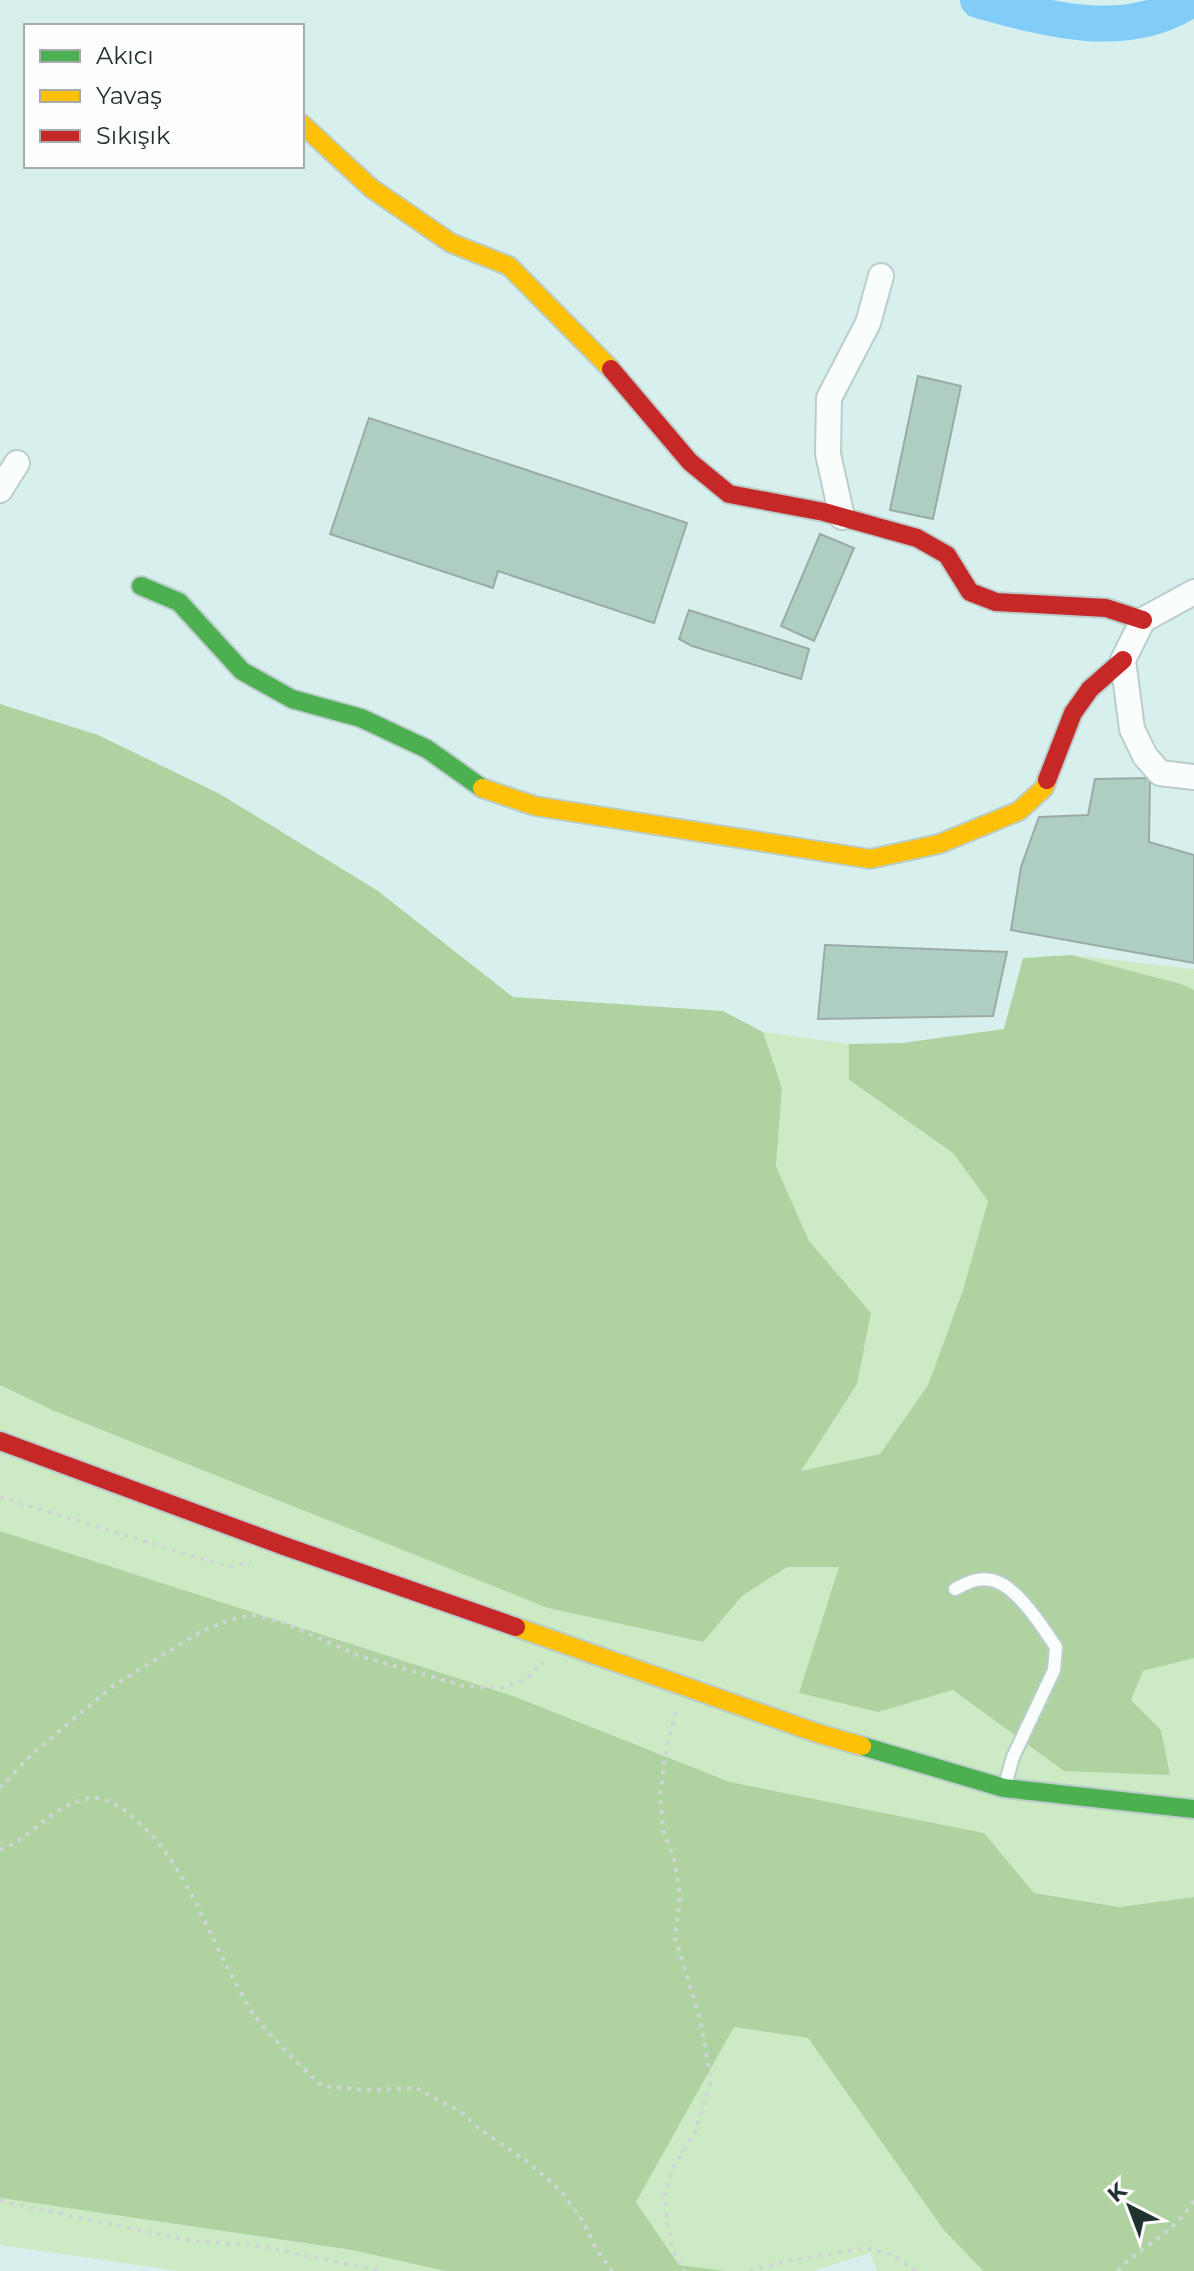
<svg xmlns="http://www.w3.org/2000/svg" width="1194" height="2271" viewBox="0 0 1194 2271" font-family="Montserrat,sans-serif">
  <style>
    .green { fill: #cceac4 }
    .forest { fill: #afd3a0 }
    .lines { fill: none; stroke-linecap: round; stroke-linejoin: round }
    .river { stroke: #81cdf8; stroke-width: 36 }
    .building { fill: #afcec2; stroke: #9aaba6; stroke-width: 2 }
    .lane-casing { stroke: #bacdca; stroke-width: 16 }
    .street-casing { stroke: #bacdca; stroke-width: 28 }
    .fast-casing { stroke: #bacdca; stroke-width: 22 }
    .slow-casing { stroke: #bacdca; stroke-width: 22 }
    .jam-casing { stroke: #bacdca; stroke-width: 22 }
    .path { stroke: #ced6d4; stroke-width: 4; stroke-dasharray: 4 6; stroke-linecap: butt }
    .lane { stroke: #f9fdfc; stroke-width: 12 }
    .street { stroke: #f9fdfc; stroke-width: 24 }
    .fast { stroke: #4caf50; stroke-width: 18 }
    .slow { stroke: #ffc107; stroke-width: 18 }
    .jam { stroke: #c62828; stroke-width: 18 }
  </style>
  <rect width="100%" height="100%" fill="#d8f0ed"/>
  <g class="green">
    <path d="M1071 955 1194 969V990L1181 984Z"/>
    <path d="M763 1032 849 1044V1081L953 1153 988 1201 963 1290 928 1385 880 1454 799 1472 857 1384 871 1313 809 1241 776 1165 782 1088Z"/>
    <path d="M0 1385 52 1410 548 1608 702 1642 742 1596 787 1566 840 1567 799 1693 878 1712 953 1690 995 1719 1161 1730 1131 1700 1143 1671 1194 1658V1897L1119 1907 1034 1893 984 1833 730 1782 513 1696 0 1531Z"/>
    <path d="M734 2027 808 2038 943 2229 983 2271H877L870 2253 813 2271H725L679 2265 636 2202Z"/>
    <path d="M0 2198 352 2250 445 2271H179L0 2245Z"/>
  </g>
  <g class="forest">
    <path d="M0 704 98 735 220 794 378 891 513 997 723 1011 763 1032 782 1088 776 1166 809 1241 871 1313 857 1384 801 1471 880 1454 928 1385 963 1290 988 1201 953 1153 849 1080V1044L902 1043 1004 1029 1023 958 1071 955 1181 984 1194 990V1658L1143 1671 1131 1700 1161 1730 1170 1775 1064 1771 953 1690 878 1712 799 1693 839 1567H787L742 1596 703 1642 548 1608 52 1410 0 1385Z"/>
    <path d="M0 1531 513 1696 730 1782 984 1833 1034 1893 1119 1907 1194 1897V2271H983L943 2229 808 2038 734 2027 636 2202 679 2265 725 2271H445L352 2250 0 2198Z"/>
  </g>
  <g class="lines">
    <path class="river" d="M978 0C1046 19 1126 42 1190 0"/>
  </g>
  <g class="building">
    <path d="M918 376 961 386 933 519 890 510Z"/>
    <path d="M369 418 687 523 654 623 498 571 493 588 330 534Z"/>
    <path d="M820 534 854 548 814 641 781 626Z"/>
    <path d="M689 610 809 649 801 679 692 646 679 639Z"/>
    <path d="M1150 778 1149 842 1194 855V963L1011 930 1021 867 1039 817 1088 815 1095 779Z"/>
    <path d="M825 945 1007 952 993 1016 818 1019Z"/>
  </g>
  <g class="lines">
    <g class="lane-casing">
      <path id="lane" d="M955 1589C967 1583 978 1577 991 1580 1016 1584 1043 1628 1056 1647L1054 1670 1013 1757 1005 1785"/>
    </g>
    <g class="street-casing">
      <g id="street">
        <path d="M0 490 17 463"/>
        <path d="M842 517 828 454 829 398 868 323 881 276"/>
        <path d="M1194 592 1143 620 1123 660 1132 729 1145 756 1160 773 1194 777"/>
      </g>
    </g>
    <g class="fast-casing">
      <g id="fast">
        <path d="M141 586 179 602 242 671 292 699 361 718 427 749 482 788"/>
        <path d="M862 1746 1004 1788 1194 1809"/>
      </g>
    </g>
    <g class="slow-casing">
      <g id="slow">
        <path d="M302 124 371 188 451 243 509 266 611 369"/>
        <path d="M482 788 535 806 870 859 939 844 1019 811 1044 788 1047 780"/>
        <path d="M516 1627 820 1734 862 1746"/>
      </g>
    </g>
    <g class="jam-casing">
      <g id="jam">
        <path d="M611 369 690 462 729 494 824 512 917 538 947 555 970 592 996 602 1106 608 1143 620"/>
        <path d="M1047 780 1073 713 1090 689 1123 660"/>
        <path d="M0 1441 284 1546 516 1627"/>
      </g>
    </g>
    <g class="path">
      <path d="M0 1497 229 1567 251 1562"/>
      <path d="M676 1712 667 1745 660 1795 663 1831 674 1859 680 1896 675 1938 700 2018 711 2080 695 2133 674 2166 665 2193 667 2220 673 2250 684 2271"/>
      <path d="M0 1788 31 1755 113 1686 200 1632 229 1620 252 1615 282 1622 360 1656 464 1686 504 1688 528 1678 543 1662"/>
      <path d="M0 1850C34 1837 56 1799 96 1798 104 1798 117 1805 124 1810 180 1851 201 1919 233 1978 240 1990 246 2004 254 2015 274 2041 299 2064 322 2086L368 2090 416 2088 464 2114 478 2128 529 2163 561 2191 584 2223 596 2249 612 2271"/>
      <path d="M0 2201 192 2241 260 2246 382 2271"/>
      <path d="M750 2271 778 2263 865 2248 891 2254 916 2271"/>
      <path d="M1118 2271C1142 2244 1176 2233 1194 2200"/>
    </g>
    <use href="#lane" class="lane"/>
    <use href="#street" class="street"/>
    <use href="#fast" class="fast"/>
    <use href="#slow" class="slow"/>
    <use href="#jam" class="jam"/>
  </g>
  <rect x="24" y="24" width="280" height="144" fill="#fdfdfd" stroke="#a5acab" stroke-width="2"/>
  <rect x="40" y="50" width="40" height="12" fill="#4caf50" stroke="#a5acab" stroke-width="2"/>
  <text x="96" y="64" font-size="24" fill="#20322f">Akıcı</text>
  <rect x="40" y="90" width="40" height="12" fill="#ffc107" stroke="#a5acab" stroke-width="2"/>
  <text x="96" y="104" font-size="24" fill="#20322f">Yavaş</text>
  <rect x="40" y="130" width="40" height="12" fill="#c62828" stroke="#a5acab" stroke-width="2"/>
  <text x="96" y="144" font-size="24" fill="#20322f">Sıkışık</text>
  <g transform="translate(1130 2207) rotate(318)" stroke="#fdfdfd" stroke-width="6" paint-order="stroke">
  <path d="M0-6L14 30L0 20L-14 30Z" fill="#20322f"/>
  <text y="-12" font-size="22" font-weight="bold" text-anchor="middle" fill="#20322f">K</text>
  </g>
</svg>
